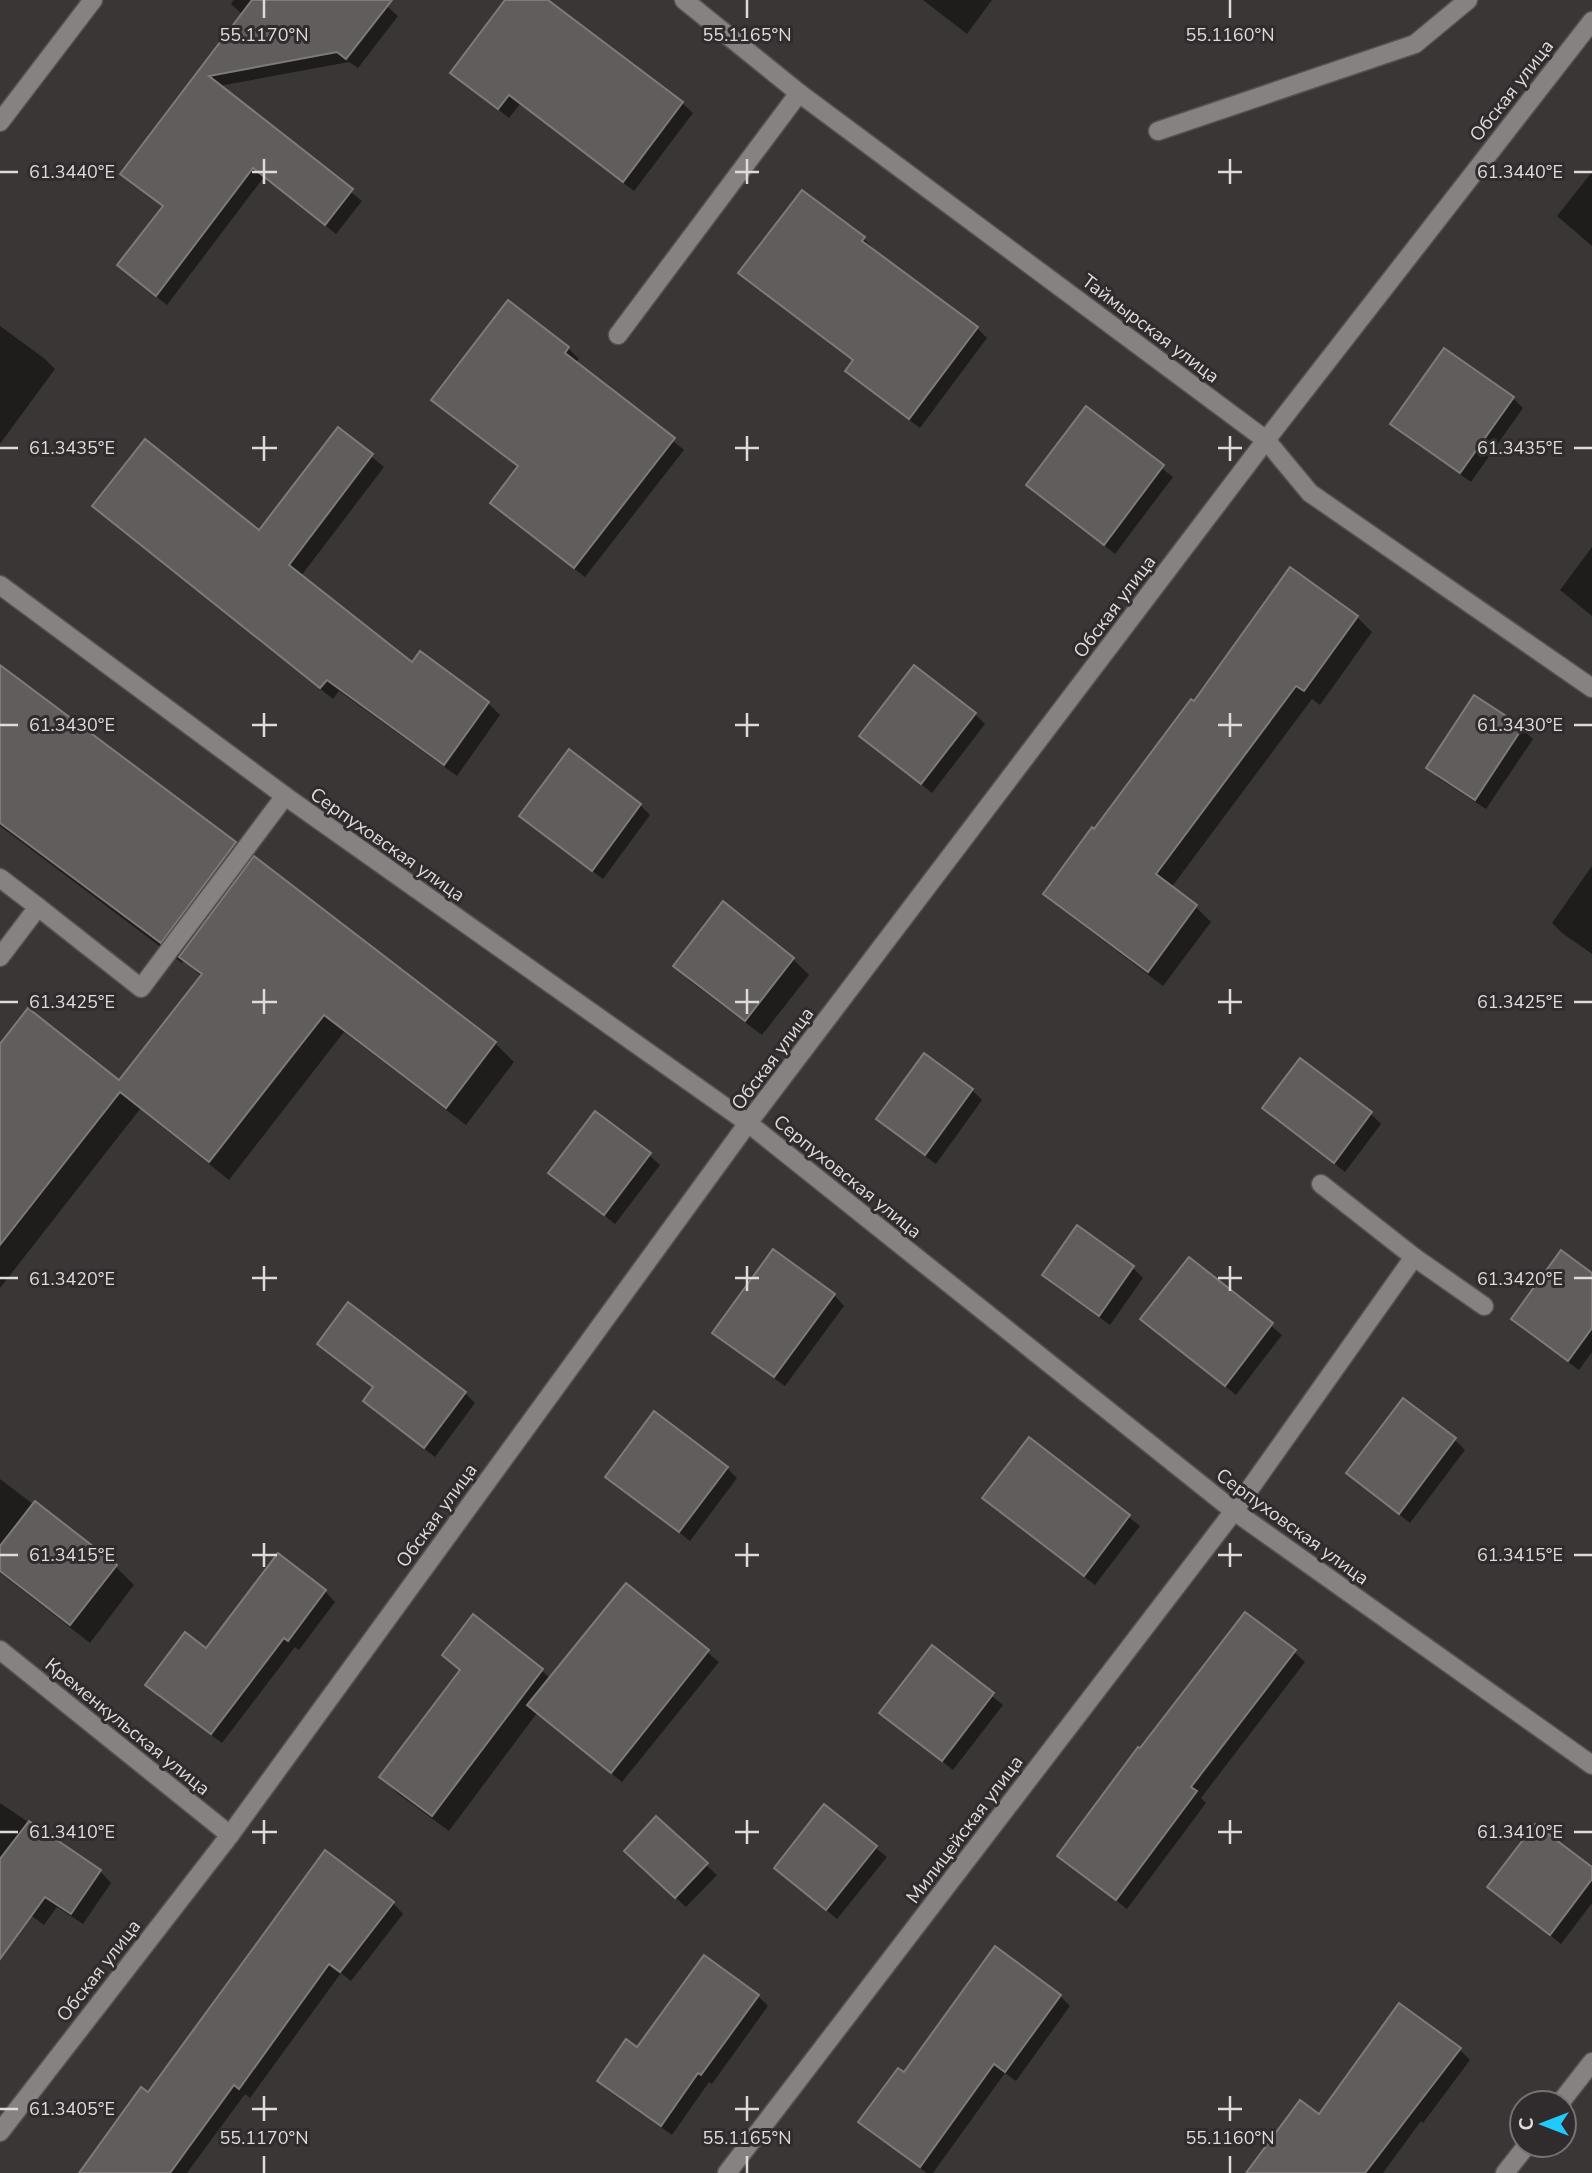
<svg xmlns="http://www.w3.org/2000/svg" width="1592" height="2173" viewBox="0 0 1592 2173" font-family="'Nunito Sans',sans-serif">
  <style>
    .shadow { fill: #0007 }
    .building { fill: #625d5d; stroke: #7f7a7a; stroke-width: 2 }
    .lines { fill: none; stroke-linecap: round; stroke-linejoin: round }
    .minor-casing { stroke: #565252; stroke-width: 21 }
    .minor { stroke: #878282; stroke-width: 18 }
    .ticks { fill: none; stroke: #dedbdb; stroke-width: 2.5 }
    .labels { text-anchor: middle; stroke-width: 6; stroke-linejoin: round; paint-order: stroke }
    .street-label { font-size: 19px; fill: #dedbdb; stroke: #302b2c }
    .ticks-label { font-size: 18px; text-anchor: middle; fill: #dedbdb; stroke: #302b2c; stroke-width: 6; stroke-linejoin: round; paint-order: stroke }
  </style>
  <rect width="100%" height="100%" fill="#3a3636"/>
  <g class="shadow">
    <path d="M234 0H380L398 16 358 68 349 62 219 86 362 201 336 234 264 177 167 305 129 275 164 207 123 174 243 15 231 4Z"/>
    <path d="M507 0H545L682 103 693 113 634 191 520 104 509 118 452 73Z"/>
    <path d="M923 0H992L967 34Z"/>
    <path d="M1592 172V246L1557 216Z"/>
    <path d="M802 192 864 239 874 249 872 251 977 328 987 338 920 428 857 381 847 371 854 362 741 273Z"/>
    <path d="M508 302 568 348 579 359 575 363 684 450 585 577 503 513 520 468 434 400Z"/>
    <path d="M0 326 45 359 55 369 0 444Z"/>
    <path d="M1513 398 1523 408 1471 482 1403 434 1392 424Z"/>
    <path d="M1086 409 1173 477 1115 554 1028 485Z"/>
    <path d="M338 429 384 467 301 576 413 665 488 703 500 715 457 776 339 691 333 699 106 518 94 506 260 532Z"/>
    <path d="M1592 547V616L1560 590Z"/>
    <path d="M1290 569 1357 617 1372 632 1320 705 1312 699 1171 888 1196 907 1211 922 1163 986 1060 908 1045 894 1194 703Z"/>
    <path d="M0 667 235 844 252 861 255 859 495 1043 514 1062 466 1125 344 1032 229 1180 140 1109 0 1288V1047L119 1083 202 977 184 960 182 963 0 826Z"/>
    <path d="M1475 697 1522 729 1533 739 1486 809 1438 778 1428 767Z"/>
    <path d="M975 714 985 724 932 793 861 736Z"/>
    <path d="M640 805 650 815 603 879 532 826 522 816Z"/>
    <path d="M1592 866V954L1562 933 1552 923Z"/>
    <path d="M723 903 793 959 809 975 762 1035 691 982 675 966Z"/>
    <path d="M972 1090 982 1100 936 1164 888 1129 878 1119Z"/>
    <path d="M1264 1108 1371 1114 1381 1124 1345 1172Z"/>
    <path d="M649 1155 660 1165 615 1224 551 1173Z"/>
    <path d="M1078 1228 1133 1268 1143 1278 1110 1325 1054 1285 1044 1275Z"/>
    <path d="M1190 1259 1282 1335 1236 1395 1142 1319Z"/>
    <path d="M1592 1275V1352L1579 1370 1523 1329 1513 1319Z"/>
    <path d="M834 1295 844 1306 785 1386 725 1343 715 1332Z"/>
    <path d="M319 1344 465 1393 475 1403 435 1457 375 1411 365 1401 375 1389Z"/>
    <path d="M1029 1439 1140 1526 1095 1585 994 1508 984 1498Z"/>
    <path d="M1455 1440 1465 1450 1410 1523 1348 1473Z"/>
    <path d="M727 1468 737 1478 690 1541 608 1476Z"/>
    <path d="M0 1479 115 1566 134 1585 90 1643 0 1573Z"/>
    <path d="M627 1585 719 1662 622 1782 537 1713 449 1831 397 1793 382 1777 461 1672 444 1655 541 1670 551 1679Z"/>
    <path d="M325 1591 335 1602 299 1650 295 1647 222 1743 157 1695 147 1684Z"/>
    <path d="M932 1648 1003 1705 953 1770 882 1713Z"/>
    <path d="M1294 1652 1305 1662 1201 1798 1206 1803 1127 1909 1059 1855Z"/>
    <path d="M0 1803 100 1871 111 1883 83 1924 57 1907 44 1925 0 1892Z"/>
    <path d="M825 1807 887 1857 837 1919 776 1868Z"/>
    <path d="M636 1861 706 1865 717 1875 686 1907Z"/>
    <path d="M1592 1870V1903L1561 1944 1489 1886Z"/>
    <path d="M393 1903 403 1914 351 1981 341 1973 250 2098 245 2094 187 2173H81Z"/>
    <path d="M758 1996 768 2006 712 2084 709 2082 672 2135 609 2091 599 2081 637 2049Z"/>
    <path d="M1060 1996 1070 2006 1016 2081 1005 2073 933 2173H927L871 2132 860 2122 904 2074Z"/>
    <path d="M1460 2050 1470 2060 1423 2123 1421 2121 1383 2173H1248L1319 2116Z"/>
  </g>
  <g class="building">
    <path d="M252 0H392L346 59 337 52 209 76 353 189 325 225 253 168 156 296 117 265 163 206 120 174Z"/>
    <path d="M505 0H548L683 102 623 182 509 95 498 109 450 73Z"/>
    <path d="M802 190 865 237 862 241 978 327 909 419 845 371 853 360 738 273Z"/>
    <path d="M508 300 569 347 565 353 675 438 574 568 490 503 518 466 431 400Z"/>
    <path d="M1444 348 1514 397 1460 473 1390 424Z"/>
    <path d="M1086 406 1164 465 1104 545 1026 485Z"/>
    <path d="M338 427 373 454 289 565 412 662 420 651 489 702 444 765 327 680 320 688 92 506 145 439 259 530Z"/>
    <path d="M1290 567 1358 616 1304 691 1296 686 1156 874 1197 905 1148 972 1043 894 1092 827 1094 829 1191 699 1194 701Z"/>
    <path d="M0 665 236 842 161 943 0 823Z"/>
    <path d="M914 665 976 713 921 784 859 736Z"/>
    <path d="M1474 695 1523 727 1475 800 1426 768Z"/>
    <path d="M569 749 641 804 592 871 519 816Z"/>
    <path d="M254 856 496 1042 446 1108 324 1015 209 1162 120 1092 0 1245V1044L28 1008 119 1080 202 974 179 957Z"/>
    <path d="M723 901 794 958 745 1021 673 966Z"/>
    <path d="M924 1053 973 1089 925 1155 876 1119Z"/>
    <path d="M1300 1058 1372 1112 1334 1163 1262 1108Z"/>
    <path d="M595 1111 651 1153 604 1215 548 1173Z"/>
    <path d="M1077 1225 1134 1266 1099 1316 1042 1275Z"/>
    <path d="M773 1249 835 1294 774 1377 712 1333Z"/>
    <path d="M1561 1250 1592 1273V1328L1568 1361 1511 1319Z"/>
    <path d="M1189 1257 1273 1323 1225 1386 1140 1319Z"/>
    <path d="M348 1302 466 1392 424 1448 363 1401 373 1387 317 1344Z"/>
    <path d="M1403 1398 1456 1438 1399 1514 1346 1473Z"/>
    <path d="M654 1411 728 1467 679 1532 605 1477Z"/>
    <path d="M1029 1437 1130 1515 1084 1576 982 1498Z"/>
    <path d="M35 1501 117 1565 70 1625 0 1571V1546Z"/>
    <path d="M278 1553 326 1590 288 1641 284 1638 211 1734 145 1685 185 1632 206 1648Z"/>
    <path d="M626 1583 709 1650 611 1773 527 1705Z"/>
    <path d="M1245 1612 1296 1650 1191 1787 1197 1791 1116 1900 1057 1856 1138 1747 1140 1748Z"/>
    <path d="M473 1614 543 1669 432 1816 379 1777 460 1670 442 1655Z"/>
    <path d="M932 1645 994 1693 942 1761 879 1713Z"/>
    <path d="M824 1804 877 1846 826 1910 774 1868Z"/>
    <path d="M656 1816 708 1863 675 1898 624 1851Z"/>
    <path d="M29 1821 101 1870 71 1914 45 1897 0 1959V1859Z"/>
    <path d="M1535 1824 1592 1867V1879L1550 1935 1487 1887Z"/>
    <path d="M325 1850 394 1902 340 1972 329 1964 239 2089 234 2085 170 2173H79L141 2087 148 2092Z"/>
    <path d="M995 1946 1061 1995 1005 2072 994 2064 920 2167 858 2122 898 2068 904 2072Z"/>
    <path d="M704 1955 759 1995 701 2075 698 2073 661 2126 597 2081 626 2039 637 2047Z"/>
    <path d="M1399 2003 1461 2048 1365 2173H1246L1300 2100 1319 2114Z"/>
  </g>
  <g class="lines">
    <g class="minor-casing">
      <g id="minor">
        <path d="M684 0 799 93 1266 440 1310 493 1592 688"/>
        <path d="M0 122 93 0"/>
        <path d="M1158 131 1415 44 1468 0"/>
        <path d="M618 335 799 93"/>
        <path d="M0 585 285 796 748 1123 1234 1511 1592 1765"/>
        <path d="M0 878 38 907 0 957"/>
        <path d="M38 907 141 988 285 796"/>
        <path d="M1321 1184 1414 1257 1484 1306"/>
        <path d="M0 1650 230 1835"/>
        <path d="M1560 2103 1592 2062"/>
        <path d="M0 2132 230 1835 748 1123 1266 440 1592 21"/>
        <path d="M727 2173 1234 1511 1414 1257"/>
        <path d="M1505 2173 1527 2145"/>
      </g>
    </g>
    <use href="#minor" class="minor"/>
  </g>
  <path class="ticks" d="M264 0V18M747 0V18M1230 0V18M264 159V184M747 159V184M1230 159V184M0 172H18M252 172H277M735 172H759M1218 172H1242M1574 172H1592M264 436V461M747 436V461M1230 436V461M0 448H18M252 448H277M735 448H759M1218 448H1242M1574 448H1592M264 713V737M747 713V737M1230 713V737M0 725H18M252 725H277M735 725H759M1218 725H1242M1574 725H1592M264 989V1014M747 989V1014M1230 989V1014M0 1002H18M252 1002H277M735 1002H759M1218 1002H1242M1574 1002H1592M264 1266V1291M747 1266V1291M1230 1266V1291M0 1278H18M252 1278H277M735 1278H759M1218 1278H1242M1574 1278H1592M264 1543V1567M747 1543V1567M1230 1543V1567M0 1555H18M252 1555H277M735 1555H759M1218 1555H1242M1574 1555H1592M264 1820V1844M747 1820V1844M1230 1820V1844M0 1832H18M252 1832H277M735 1832H759M1218 1832H1242M1574 1832H1592M264 2096V2121M747 2096V2121M1230 2096V2121M0 2109H18M252 2109H277M735 2109H759M1218 2109H1242M264 2156V2173M747 2156V2173M1230 2156V2173"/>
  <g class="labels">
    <g class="street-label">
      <text transform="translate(1511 90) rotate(-52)" y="7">Обская улица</text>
      <text transform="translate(1151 328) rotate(37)" y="7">Таймырская улица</text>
      <text transform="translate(1114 606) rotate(-53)" y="7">Обская улица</text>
      <text transform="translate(388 844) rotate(35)" y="7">Серпуховская улица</text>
      <text transform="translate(772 1058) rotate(-53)" y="7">Обская улица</text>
      <text transform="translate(848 1176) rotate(39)" y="7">Серпуховская улица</text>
      <text transform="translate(436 1515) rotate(-54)" y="7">Обская улица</text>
      <text transform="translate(1293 1526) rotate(36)" y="7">Серпуховская улица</text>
      <text transform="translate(128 1726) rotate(39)" y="7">Кременкульская улица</text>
      <text transform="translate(964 1829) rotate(-53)" y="7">Милицейская улица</text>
      <text transform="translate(98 1970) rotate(-52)" y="7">Обская улица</text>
    </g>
  </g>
  <g class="ticks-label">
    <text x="264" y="41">55.1170°N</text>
    <text x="747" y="41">55.1165°N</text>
    <text x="1230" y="41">55.1160°N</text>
    <text x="1520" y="178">61.3440°E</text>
    <text x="72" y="178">61.3440°E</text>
    <text x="1520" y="454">61.3435°E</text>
    <text x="72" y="454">61.3435°E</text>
    <text x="1520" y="731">61.3430°E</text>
    <text x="72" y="731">61.3430°E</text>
    <text x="1520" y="1008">61.3425°E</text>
    <text x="72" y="1008">61.3425°E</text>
    <text x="1520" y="1285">61.3420°E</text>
    <text x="72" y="1285">61.3420°E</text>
    <text x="1520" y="1561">61.3415°E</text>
    <text x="72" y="1561">61.3415°E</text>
    <text x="1520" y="1838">61.3410°E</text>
    <text x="72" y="1838">61.3410°E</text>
    <text x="72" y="2115">61.3405°E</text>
    <text x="264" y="2144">55.1170°N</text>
    <text x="747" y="2144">55.1165°N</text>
    <text x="1230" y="2144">55.1160°N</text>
  </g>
  <g transform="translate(1543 2124) rotate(270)"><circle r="33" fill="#302b2c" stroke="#767172" stroke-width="2"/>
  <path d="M0-5L12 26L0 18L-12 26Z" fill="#21c9fd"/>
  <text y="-10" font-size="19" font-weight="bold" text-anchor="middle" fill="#dedbdb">С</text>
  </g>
</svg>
